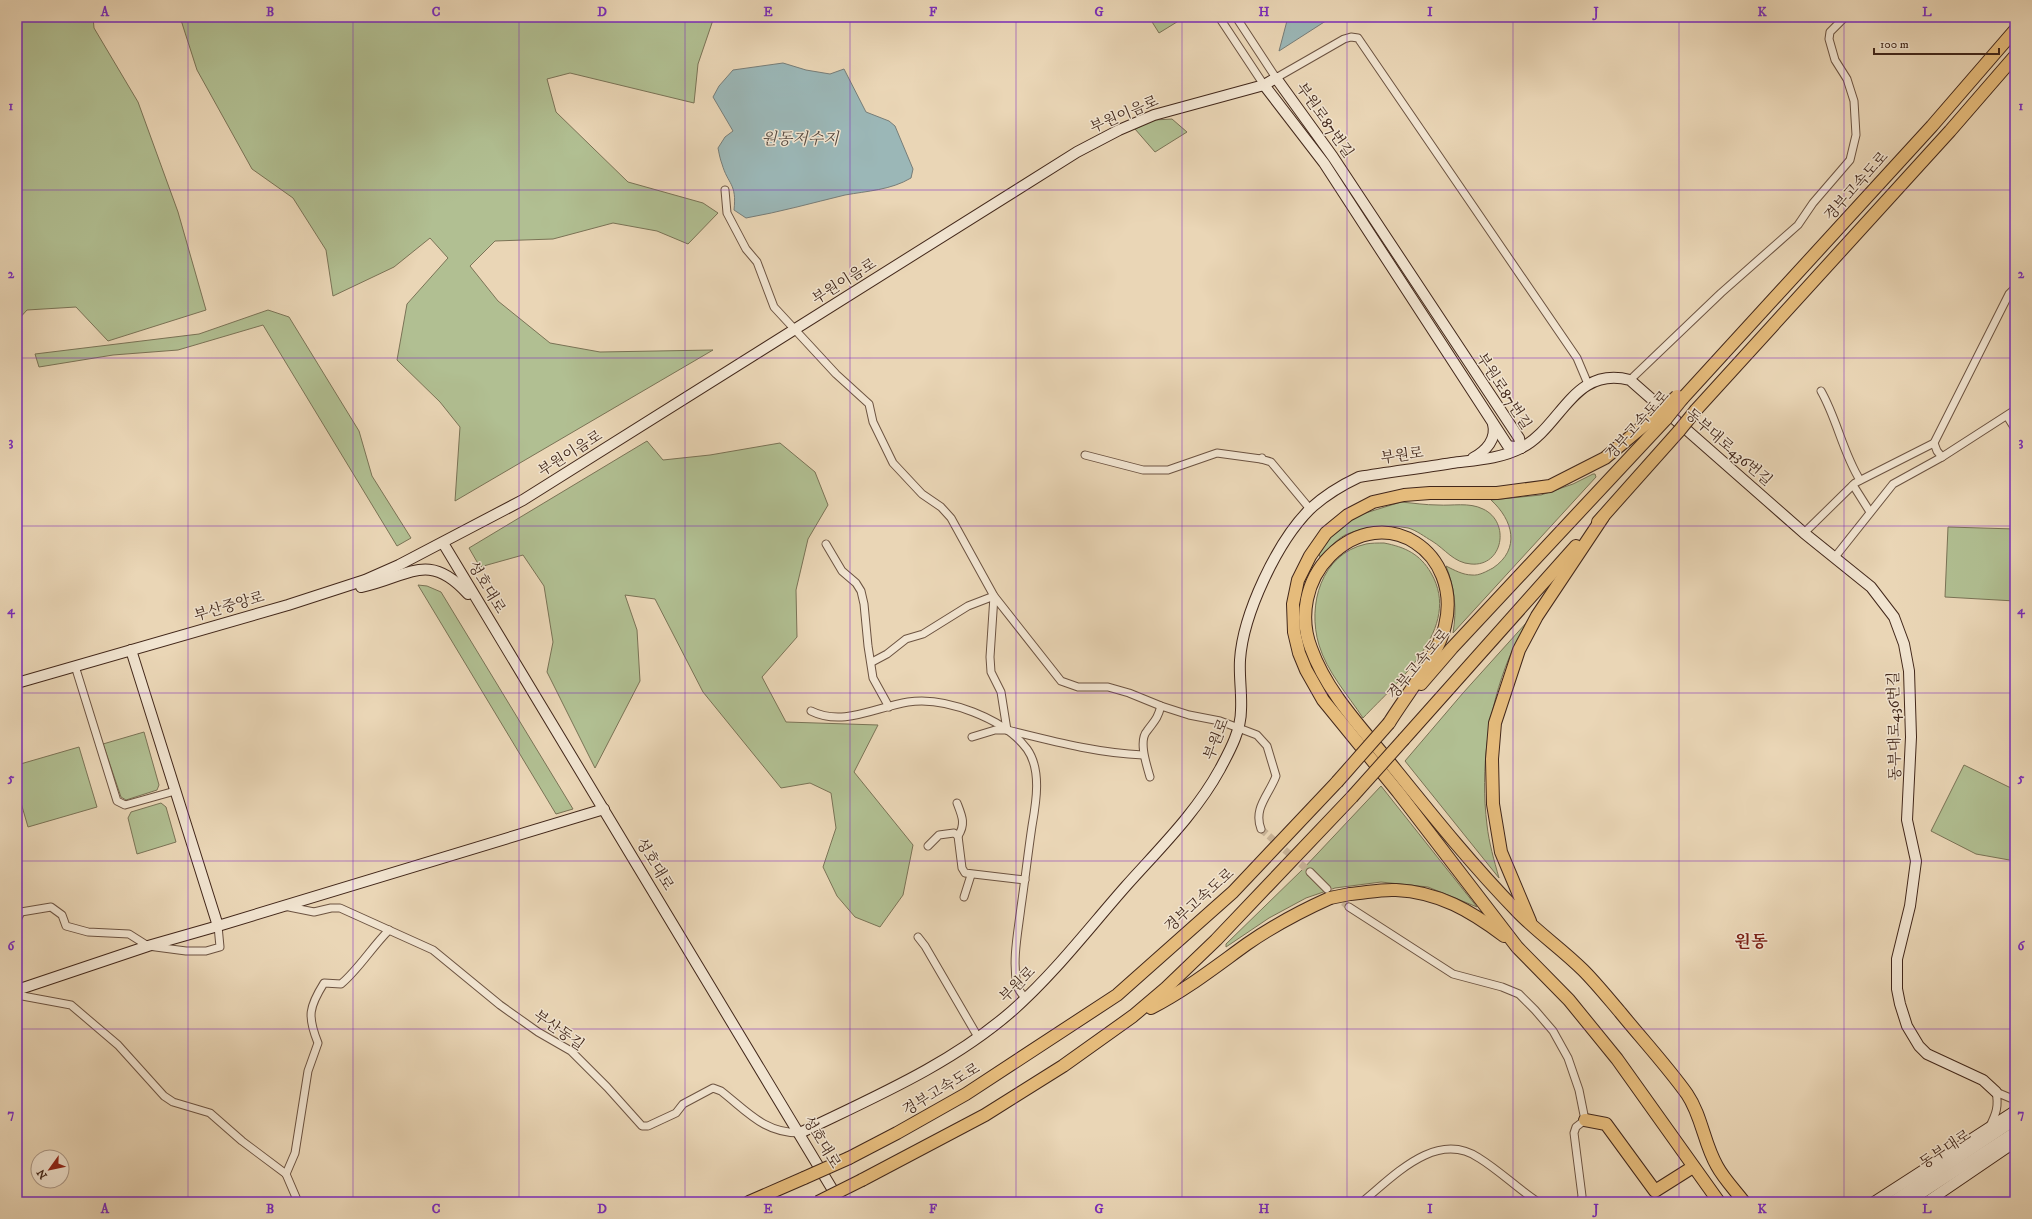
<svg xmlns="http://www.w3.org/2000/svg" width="2032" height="1219" viewBox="0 0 2032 1219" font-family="'IM FELL DW Pica','Noto Serif KR',serif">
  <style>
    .green { fill: #b1bf92; stroke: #7a7356 }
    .water { fill: #9bb7b7; stroke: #777d78 }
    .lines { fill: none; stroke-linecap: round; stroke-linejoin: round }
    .street-tunnel { stroke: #c8b397; stroke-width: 7; stroke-dasharray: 7 3.5; stroke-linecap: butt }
    .street-casing { stroke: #6c5341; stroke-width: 9 }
    .secondary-casing { stroke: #42271a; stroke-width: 12 }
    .highway-casing { stroke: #42271a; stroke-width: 14 }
    .street { stroke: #f1e4d0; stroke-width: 7 }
    .secondary { stroke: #f1e4d0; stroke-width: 10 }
    .highway { stroke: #e5bb7b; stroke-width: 12 }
    .highway-bridge-casing { stroke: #42271a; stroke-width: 14; stroke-linecap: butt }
    .highway-bridge { stroke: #e5bb7b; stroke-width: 12 }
    .grid { fill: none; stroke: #7b2cbf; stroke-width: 1; stroke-opacity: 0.55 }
    .labels { text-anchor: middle; stroke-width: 3; stroke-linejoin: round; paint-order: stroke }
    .street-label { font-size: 15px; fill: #42271a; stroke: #f1e4d0 }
    .water-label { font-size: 16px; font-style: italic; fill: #584b41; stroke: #f1e4d0 }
    .quarter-label { font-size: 17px; font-weight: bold; fill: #7a1f14; stroke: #f1e4d0 }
    .neatline { fill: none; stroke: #7b2cbf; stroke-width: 1.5 }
    .grid-label { font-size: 13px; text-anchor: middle; font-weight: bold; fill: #7b2cbf }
  </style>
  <rect width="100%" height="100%" fill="#ead6b6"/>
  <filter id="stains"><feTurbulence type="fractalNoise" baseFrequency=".005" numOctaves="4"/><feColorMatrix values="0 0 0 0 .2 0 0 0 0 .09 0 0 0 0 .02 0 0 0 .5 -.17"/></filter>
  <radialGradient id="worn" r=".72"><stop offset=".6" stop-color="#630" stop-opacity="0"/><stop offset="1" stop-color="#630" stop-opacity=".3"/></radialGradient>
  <g class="green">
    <path d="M17 17H93L94 28 138 102 178 212 206 310 108 341 76 307 27 310 17 321Z"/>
    <path d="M180 17H714L698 64 694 103 570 73 547 79 556 112 628 182 703 203 718 213 688 244 657 231 613 223 553 239 495 241 470 266 498 301 550 343 600 352 713 350 455 501 460 427 440 402 397 360 407 304 448 258 430 238 394 267 333 296 326 250 293 198 252 169 197 70Z"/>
    <path d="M1149 17H1185L1159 33Z"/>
    <path d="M1172 119 1187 132 1155 152 1135 129 1154 120Z"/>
    <path d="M268 310 289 317 359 431 372 476 411 538 397 546 263 325 178 350 113 355 39 367 35 354 199 334Z"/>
    <path d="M647 441 663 460 710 455 780 443 815 472 828 505 808 539 796 590 797 637 762 677 786 722 878 725 854 772 913 845 903 895 880 927 855 917 837 896 823 867 836 828 831 793 810 783 781 788 703 692 655 599 625 595 637 630 640 681 595 768 547 672 553 642 544 586 523 555 480 567 469 548Z"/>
    <path d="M1593 474H1595L1596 477 1453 633C1457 609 1455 589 1446 566 1454 570 1463 575 1472 575 1479 576 1487 571 1493 568 1521 549 1513 520 1491 500L1541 495 1573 484Z"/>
    <path d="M1401 502C1413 503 1425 505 1438 505 1452 506 1469 502 1483 509 1511 522 1503 567 1471 564 1454 563 1445 549 1432 541 1425 537 1416 530 1408 528 1388 524 1363 527 1345 535 1336 540 1327 550 1320 557L1319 553 1336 530 1359 515Z"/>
    <path d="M1948 527 2015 529V601L1945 597Z"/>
    <path d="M1384 543C1405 547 1420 554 1431 573 1463 628 1398 681 1363 718 1348 695 1327 672 1319 645 1307 605 1321 554 1366 544 1371 543 1378 543 1384 543Z"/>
    <path d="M418 585 427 586 441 592 573 809 556 814Z"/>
    <path d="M1527 622C1521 634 1514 646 1509 658 1488 709 1480 769 1487 825 1489 843 1494 860 1499 878L1405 761 1463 693Z"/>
    <path d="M144 732 159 785 157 790 126 800 121 797 103 744Z"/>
    <path d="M79 747 97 807 28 827 17 789V765Z"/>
    <path d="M1964 765 2015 790V861L1976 854 1931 831Z"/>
    <path d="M1381 786 1477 907 1428 887 1381 882 1335 888 1306 898 1269 918 1226 947V944L1302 870Z"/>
    <path d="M161 803 166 807 176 842 137 854 128 818 131 812Z"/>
  </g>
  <g class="water">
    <path d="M1288 17H1332L1279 51Z"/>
    <path d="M783 63 806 70 830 74 844 69 866 112 889 121 895 126 913 169 911 178C891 190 867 191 845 195 812 203 780 212 746 218L734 210C737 183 728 185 722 164 720 159 719 153 718 148L725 137 733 131 713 97 719 86 733 70Z"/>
  </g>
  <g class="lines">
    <g class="street-tunnel">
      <path d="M1261 829 1310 872"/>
      <path d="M1327 889 1349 907"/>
    </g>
    <g class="street-casing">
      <g id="street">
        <path d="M1219 17 1264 85"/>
        <path d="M1236 17 1276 78 1344 39 1351 37 1358 38 1577 358 1588 384"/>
        <path d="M725 190 727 213 746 249 757 262 774 307 836 374 869 404 873 422 893 463 922 494 941 507 951 518 994 596 1061 681 1078 687H1108L1129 693 1161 706 1189 715 1220 721 1257 735 1267 746 1276 776C1269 795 1253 808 1261 829"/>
        <path d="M1630 380 1721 293 1798 225 1813 203 1850 160 1856 135 1854 101 1847 79 1835 60 1829 39 1830 32 1845 17"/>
        <path d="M1821 391C1837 419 1843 453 1860 480"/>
        <path d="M2007 416 2015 429"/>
        <path d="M1934 443 1937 451 1942 457"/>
        <path d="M1085 455 1143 470H1168L1217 453 1261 459"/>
        <path d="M1262 458 1261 459 1271 462 1310 509"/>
        <path d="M1853 485 1870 512"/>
        <path d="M1804 533 1855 483 1934 443 2009 294 2015 288"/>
        <path d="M826 544 842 571 856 583 861 591 864 604 868 646 873 678 889 707"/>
        <path d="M1835 557 1893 484 1942 457 2015 410"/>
        <path d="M872 662 887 654 906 639 923 634 968 606 994 596 990 657 991 672 1001 692 1007 730"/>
        <path d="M75 666 117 801 125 805 175 791"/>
        <path d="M811 711C843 727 876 707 908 702 945 696 1005 719 1027 749 1042 770 1036 803 1032 826 1028 853 1025 880 1021 907 1018 932 1012 960 1017 985 1018 990 1022 994 1025 998"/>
        <path d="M972 737 995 730H1007C1052 741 1096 753 1143 755"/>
        <path d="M1150 777C1147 766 1138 741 1147 731 1155 720 1157 720 1161 706"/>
        <path d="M957 803C962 816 966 824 958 836"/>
        <path d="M928 846 939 835 954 833 958 836 962 868 965 873 1025 880"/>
        <path d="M1310 872 1327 889"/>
        <path d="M964 897 971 875"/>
        <path d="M284 906 314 912 331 908H340L433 950 500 1005 538 1032 571 1051 607 1087 642 1126H648L676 1113 683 1104 713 1088 721 1091C748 1112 764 1133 800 1133"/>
        <path d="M1349 907 1453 974 1502 987 1519 994 1535 1010 1553 1031 1568 1058 1579 1090 1585 1120 1576 1127 1574 1133 1582 1196 1580 1202"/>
        <path d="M17 920 21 912 51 907 62 915 66 926 88 932 129 934 148 946 186 951H206L220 947 218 926"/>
        <path d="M918 937 925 946 978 1037"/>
        <path d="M17 995 71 1005 118 1045 164 1096 173 1102 210 1113 242 1141 286 1174 298 1202"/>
        <path d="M1990 1126C1996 1114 1999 1106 1996 1092L2015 1100"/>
        <path d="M286 1174 295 1153 308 1071 318 1043C307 1016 309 1007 324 983L341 984C358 970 372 947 389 930"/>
        <path d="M1362 1202C1393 1177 1436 1129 1479 1158 1500 1171 1518 1189 1538 1202"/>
      </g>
    </g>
    <g class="secondary-casing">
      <g id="secondary">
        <path d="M1264 85 1324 163 1508 446 1521 448"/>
        <path d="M1473 458C1486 451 1497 439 1493 424"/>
        <path d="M443 543 840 1202"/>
        <path d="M361 587C407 578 428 549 468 594"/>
        <path d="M131 650 218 926 604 809"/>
        <path d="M17 683 288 605 365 580 399 565 523 500 1077 152 1119 130 1154 115 1264 85 1276 78 1333 157 1519 438 1521 448"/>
        <path d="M17 990 148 946 218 926"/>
        <path d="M800 1133C874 1097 950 1065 1012 1011 1054 974 1089 928 1126 886 1159 849 1196 813 1220 769 1229 752 1241 731 1241 710 1242 694 1239 677 1240 660 1243 614 1277 542 1310 509 1324 496 1342 485 1359 477 1390 472 1421 468 1452 463 1475 460 1500 459 1521 448 1561 428 1573 365 1630 380L1804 533 1871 587 1894 617 1904 644 1909 671 1911 737 1907 820 1916 861 1910 906 1897 959V989L1900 1004 1907 1026 1919 1046 1927 1054 1983 1080 1996 1092"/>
        <path d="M1874 1202 2015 1111"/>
        <path d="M1892 1202 2015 1120"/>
        <path d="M1908 1202 2015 1132"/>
        <path d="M1927 1202 2015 1142"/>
      </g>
    </g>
    <g class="highway-casing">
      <g id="highway">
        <path d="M1682 399 1932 126 2015 30"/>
        <path d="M1696 410 1950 131 2015 56"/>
        <path d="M1659 413 1605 458 1550 486 1497 493H1430L1404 495 1373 502 1348 515 1326 533 1310 556 1298 580 1293 604 1294 632 1299 653 1306 670 1323 700 1398 792 1517 947 1569 1000 1617 1059 1719 1202"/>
        <path d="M1598 522 1679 431"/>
        <path d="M1421 684 1452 648 1666 419"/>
        <path d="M1389 723C1405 697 1439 654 1445 626 1463 553 1386 500 1330 556 1306 580 1299 617 1311 648 1326 690 1358 724 1386 758 1428 810 1470 863 1517 911 1537 932 1562 949 1583 970 1596 983 1608 998 1620 1012 1642 1039 1667 1066 1687 1094 1702 1116 1704 1144 1717 1166 1724 1179 1735 1190 1744 1202"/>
        <path d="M1404 739 1576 546"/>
        <path d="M1350 894C1365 893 1381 889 1396 890 1439 892 1471 911 1504 936"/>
        <path d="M1530 921 1501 852 1493 804 1492 759 1495 723 1519 650 1537 616 1603 517"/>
        <path d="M1151 1008C1186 990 1215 967 1247 944 1273 926 1301 911 1330 898"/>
        <path d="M1585 1120 1606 1124 1655 1191 1693 1167"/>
        <path d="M849 1158 897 1133 966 1094 1117 995 1233 892 1337 782"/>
        <path d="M862 1180 985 1115 1063 1066 1133 1016 1166 988 1216 940 1352 797"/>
        <path d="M749 1202 804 1178"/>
      </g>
    </g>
    <use href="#street" class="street"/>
    <use href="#secondary" class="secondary"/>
    <use href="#highway" class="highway"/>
    <g class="highway-bridge-casing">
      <g id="highway-bridge">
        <path d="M1659 413 1677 396"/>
        <path d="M1666 419 1682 399"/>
        <path d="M1679 431 1696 410"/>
        <path d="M1337 782 1389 723"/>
        <path d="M1352 797 1404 739"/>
        <path d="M1330 898 1350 894"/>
        <path d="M804 1178 849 1158"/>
        <path d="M818 1202 862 1180"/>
      </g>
    </g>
    <use href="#highway-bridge" class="highway-bridge"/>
  </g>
  <path class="grid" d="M188 17V1202M353 17V1202M519 17V1202M685 17V1202M850 17V1202M1016 17V1202M1182 17V1202M1347 17V1202M1513 17V1202M1679 17V1202M1844 17V1202M17 190H2015M17 358H2015M17 526H2015M17 693H2015M17 861H2015M17 1029H2015"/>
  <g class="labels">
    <g class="street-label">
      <text transform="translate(1124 114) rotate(-23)" y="5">부원이음로</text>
      <text transform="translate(1325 120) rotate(55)" y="5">부원로87번길</text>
      <text transform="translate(1856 186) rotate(-48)" y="5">경부고속도로</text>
      <text transform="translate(844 281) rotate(-32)" y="5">부원이음로</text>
      <text transform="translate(1504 391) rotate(57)" y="5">부원로87번길</text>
      <text transform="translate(1637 425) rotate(-48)" y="5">경부고속도로</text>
      <text transform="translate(1729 447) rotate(41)" y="5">동부대로436번길</text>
      <text transform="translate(570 453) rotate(-32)" y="5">부원이음로</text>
      <text transform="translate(1402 455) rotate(-8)" y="5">부원로</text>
      <text transform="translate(487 587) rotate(59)" y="5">성호대로</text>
      <text transform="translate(229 606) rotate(-16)" y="5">부산중앙로</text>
      <text transform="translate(1418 664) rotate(-50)" y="5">경부고속도로</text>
      <text transform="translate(1894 726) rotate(-91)" y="5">동부대로436번길</text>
      <text transform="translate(1216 739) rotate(-68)" y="5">부원로</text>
      <text transform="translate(655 864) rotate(59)" y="5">성호대로</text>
      <text transform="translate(1199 900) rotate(-42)" y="5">경부고속도로</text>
      <text transform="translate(1017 984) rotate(-45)" y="5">부원로</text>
      <text transform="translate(559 1030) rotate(35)" y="5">부산동길</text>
      <text transform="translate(941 1089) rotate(-31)" y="5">경부고속도로</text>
      <text transform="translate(822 1142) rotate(59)" y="5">성호대로</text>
      <text transform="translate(1945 1149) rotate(-33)" y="5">동부대로</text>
    </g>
    <g class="water-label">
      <text x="800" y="144">원동저수지</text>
    </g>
    <g class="quarter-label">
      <text x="1751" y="947">원동</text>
    </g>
  </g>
  <rect width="2032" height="1219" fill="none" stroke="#ead6b6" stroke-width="44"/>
  <g transform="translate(50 1169) rotate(237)"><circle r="19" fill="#f1e4d0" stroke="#ab9887"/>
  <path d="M0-3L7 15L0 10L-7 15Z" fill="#8f2418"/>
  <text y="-6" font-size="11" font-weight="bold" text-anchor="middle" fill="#42271a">N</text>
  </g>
  <path d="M1874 48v6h125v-6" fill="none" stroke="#42271a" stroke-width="2"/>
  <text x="1880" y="48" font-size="12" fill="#42271a" stroke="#f1e4d0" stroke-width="3" paint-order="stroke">100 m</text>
  <rect x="22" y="22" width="1988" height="1175" class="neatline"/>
  <g class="grid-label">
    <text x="105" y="16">A</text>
    <text x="270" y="16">B</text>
    <text x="436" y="16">C</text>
    <text x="602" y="16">D</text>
    <text x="768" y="16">E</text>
    <text x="933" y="16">F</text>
    <text x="1099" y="16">G</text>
    <text x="1264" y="16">H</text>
    <text x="1430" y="16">I</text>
    <text x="1596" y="16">J</text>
    <text x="1762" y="16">K</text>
    <text x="1927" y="16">L</text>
    <text x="11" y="110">1</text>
    <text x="2021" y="110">1</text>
    <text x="11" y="278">2</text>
    <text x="2021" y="278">2</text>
    <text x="11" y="446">3</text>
    <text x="2021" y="446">3</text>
    <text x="11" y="614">4</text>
    <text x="2021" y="614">4</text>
    <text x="11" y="782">5</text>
    <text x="2021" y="782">5</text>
    <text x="11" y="950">6</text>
    <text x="2021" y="950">6</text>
    <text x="11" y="1118">7</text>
    <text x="2021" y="1118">7</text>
    <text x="105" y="1213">A</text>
    <text x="270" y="1213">B</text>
    <text x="436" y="1213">C</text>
    <text x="602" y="1213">D</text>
    <text x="768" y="1213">E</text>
    <text x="933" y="1213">F</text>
    <text x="1099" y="1213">G</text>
    <text x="1264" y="1213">H</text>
    <text x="1430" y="1213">I</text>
    <text x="1596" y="1213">J</text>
    <text x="1762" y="1213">K</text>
    <text x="1927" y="1213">L</text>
  </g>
  <rect width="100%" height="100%" filter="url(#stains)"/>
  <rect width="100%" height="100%" fill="url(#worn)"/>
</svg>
